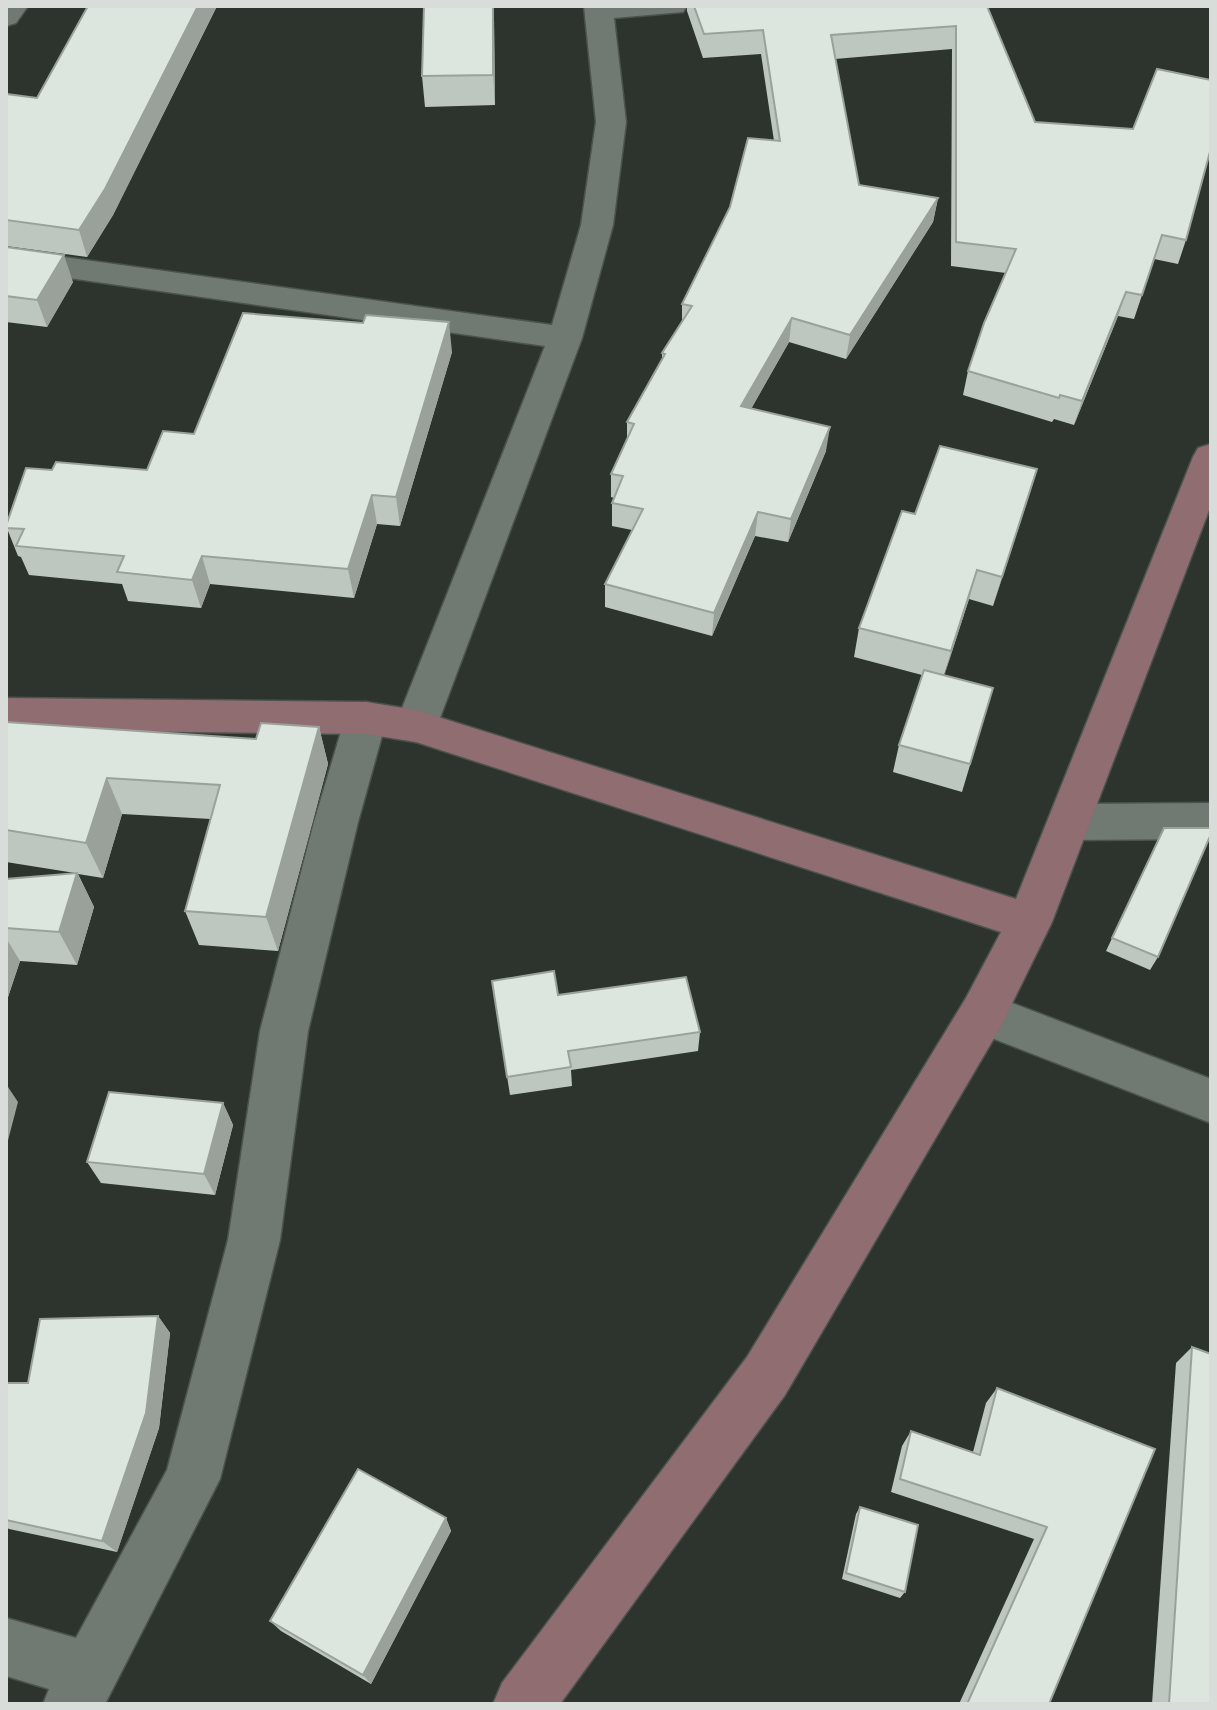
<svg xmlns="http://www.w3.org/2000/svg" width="1217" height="1710" viewBox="0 0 1217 1710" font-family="Jost,sans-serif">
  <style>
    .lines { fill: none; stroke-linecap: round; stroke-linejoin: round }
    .street-casing { stroke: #4c524d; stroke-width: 3 }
    .secondary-casing { stroke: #4c524d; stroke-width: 3 }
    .street { fill: #707972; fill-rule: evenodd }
    .secondary { fill: #8f6d70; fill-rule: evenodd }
    .wall { fill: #bdc6bf }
    .shaded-wall { fill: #9aa19b }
    .building { fill: #dce6de; stroke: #9aa19b; stroke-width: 2 }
  </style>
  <rect width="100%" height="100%" fill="#2d342e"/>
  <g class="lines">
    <g class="street-casing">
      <g id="street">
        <path d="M6 6H28L16 23 6 26Z"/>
        <path d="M584 6H687L683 12 614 18 626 122 613 225 582 338 437 726 431 738 416 742 401 738 395 726 545 346 6 269V249L552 325 581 225 596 122Z"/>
        <path d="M366 702 381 707 387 718 358 822 308 1031 280 1240 220 1479 105 1704H43L49 1689 6 1676V1618L76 1638 167 1470 228 1240 260 1031 314 822 345 718 351 707Z"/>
        <path d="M1211 803V839L1070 840 1055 835 1048 822 1055 809 1070 804Z"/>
        <path d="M983 992 1211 1079V1123L966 1028 960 1013 966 998Z"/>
      </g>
    </g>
    <g class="secondary-casing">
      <path id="secondary" d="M1211 444V505L1052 922 1000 1028 785 1395 560 1704H493L502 1683 747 1357 966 998 1001 932 416 742 366 734 6 730V698L366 702 416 710 1016 899 1193 457 1198 448Z"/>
    </g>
    <use href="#street" class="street"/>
    <use href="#secondary" class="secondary"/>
  </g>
  <g class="wall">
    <path d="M88 6H217L113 215 87 257 6 246V94L37 98Z"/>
    <path d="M687 6H987L1035 122 1186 240 1178 264 1154 259 1134 319 1118 316 1074 425 1054 419 1052 422 963 395 968 371 1006 273 951 266 952 49 835 59 859 185 938 198 933 222 846 359 789 342 751 409 826 451 788 542 755 536 712 636 605 607V584L632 530 612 526V503L614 498 611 497V474L627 440V422L662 359V353L682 322V304L774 141 761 54 703 58 687 11Z"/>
    <path d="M494 19 495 105 425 107 422 76Z"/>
    <path d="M6 247 73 282 47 327 6 322Z"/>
    <path d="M452 352 400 526 377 524 354 598 210 584 201 608 128 601 122 584 29 575 21 557 18 556 6 526 52 470H147L194 434Z"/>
    <path d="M1037 469 993 606 969 599 944 675 993 688 962 792 893 772 899 745 922 675 854 657 859 628 915 514Z"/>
    <path d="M6 722 256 739 319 727 328 764 278 951 199 945 185 911 211 819 122 814 103 878 78 874 94 907 77 965 20 961 6 1003V879L75 873 6 862Z"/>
    <path d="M1164 828 1158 957 1150 970 1106 951Z"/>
    <path d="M492 981 558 995 700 1032 698 1051 571 1070 572 1086 510 1095Z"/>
    <path d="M223 1103 233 1125 215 1195 101 1183 87 1162Z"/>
    <path d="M158 1316 170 1333 159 1428 117 1552 9 1529 6 1527V1383H28Z"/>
    <path d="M1192 1347 1211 1704H1152L1176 1363Z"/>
    <path d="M997 1388 1155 1449 1049 1704H959L1034 1539 891 1492 902 1446 911 1431 973 1452 986 1403Z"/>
    <path d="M860 1507 905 1592 900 1598 842 1579 856 1514Z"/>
    <path d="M446 1518 451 1531 371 1684 281 1631 270 1621Z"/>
  </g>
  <g class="shaded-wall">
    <path d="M198 6H217L113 215 87 257 79 230Z"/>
    <path d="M493 6 494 19 495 105 493 75Z"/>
    <path d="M938 198 933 222 846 359 850 335Z"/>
    <path d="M64 255 73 282 47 327 37 300Z"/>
    <path d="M1126 292 1118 316 1074 425 1082 401Z"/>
    <path d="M792 318 789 342 739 430 741 406Z"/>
    <path d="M449 322 452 352 400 526 396 497Z"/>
    <path d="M830 427 826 451 788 542 791 519Z"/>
    <path d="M1037 469 1028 499 993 606 1002 577Z"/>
    <path d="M372 495 377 524 354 598 348 569Z"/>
    <path d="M758 512 755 536 712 636 714 613Z"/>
    <path d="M202 556 210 584 201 608 192 580Z"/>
    <path d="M977 570 969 599 943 680 951 651Z"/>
    <path d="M319 727 328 764 278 951 266 917Z"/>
    <path d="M107 778 122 814 103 878 86 843Z"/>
    <path d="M77 873 94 907 77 965 59 932Z"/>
    <path d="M6 938 20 961 6 1003Z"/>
    <path d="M6 1084 18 1102 6 1148Z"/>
    <path d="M223 1103 233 1125 215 1195 204 1174Z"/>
    <path d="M158 1316 170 1333 159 1428 117 1552 102 1541Z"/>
    <path d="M446 1518 451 1531 371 1684 363 1675Z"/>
  </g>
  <g class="building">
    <path d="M88 6H198L105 189 79 230 6 220V94L37 98Z"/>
    <path d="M424 6H493V75L422 76Z"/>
    <path d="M694 6H987L1035 122 1133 129 1157 69 1211 80V148L1186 240 1162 235 1142 295 1126 292 1082 401 1060 395 1059 398 968 371 984 323 1016 249 956 242V26L831 35 859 185 938 198 850 335 792 318 741 406 830 427 791 519 758 512 714 613 605 584 643 509 612 503 623 476 611 474 634 424 627 422 665 354 662 353 692 306 682 304 730 207 748 138 780 141 763 30 704 34Z"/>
    <path d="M6 247 64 255 37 300 6 296Z"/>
    <path d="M243 313 363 323 366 315 449 322 396 497 372 495 348 569 202 556 192 580 117 572 124 556 16 546 24 529 6 528V526L26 468 52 470 56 462 147 470 163 431 194 434Z"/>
    <path d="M940 446 1037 469 1002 577 977 570 951 651 859 628 902 511 915 514Z"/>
    <path d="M924 670 993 688 970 764 899 745Z"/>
    <path d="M6 722 256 739 261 723 319 727 266 917 185 911 220 785 107 778 86 843 6 830Z"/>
    <path d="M1164 828H1211V834L1158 957 1112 938Z"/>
    <path d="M77 873 59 932 6 928V879Z"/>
    <path d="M554 971 558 995 686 977 700 1032 568 1051 571 1067 507 1077 492 981Z"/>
    <path d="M109 1092 223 1103 204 1174 87 1162Z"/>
    <path d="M158 1316 146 1413 102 1541 6 1520V1383H28L40 1319Z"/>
    <path d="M1192 1347 1211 1354V1704H1169Z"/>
    <path d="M997 1388 1155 1449 1049 1704H967L1047 1527 900 1479 911 1431 980 1455Z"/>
    <path d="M358 1469 446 1518 363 1675 270 1621Z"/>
    <path d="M860 1507 918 1525 905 1592 846 1573Z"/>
  </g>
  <rect width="1217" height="1710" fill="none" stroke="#d8ddd9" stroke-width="16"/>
</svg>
